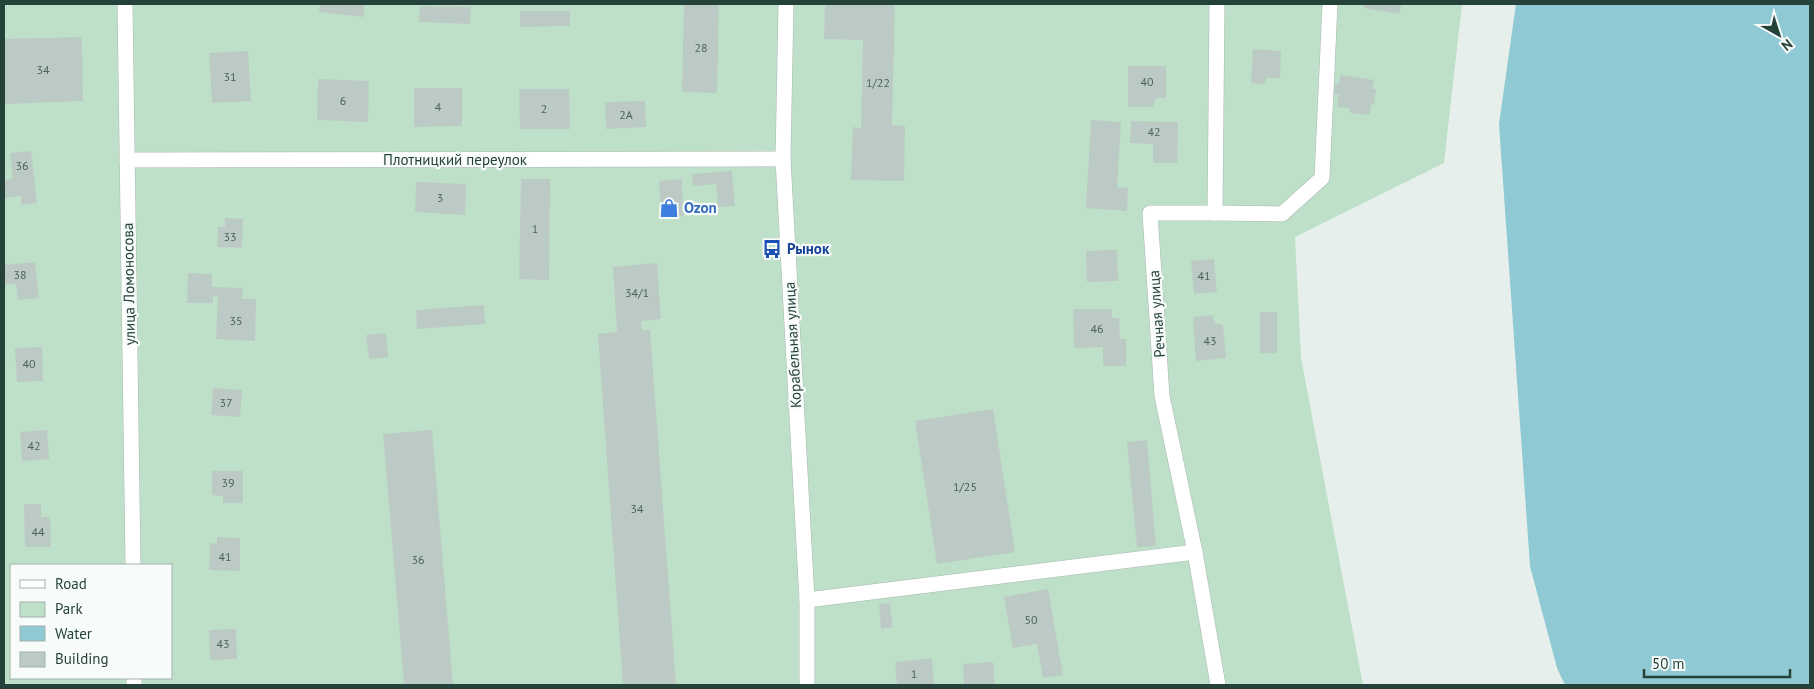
<svg xmlns="http://www.w3.org/2000/svg" width="1814" height="689" viewBox="0 0 1814 689" font-family="'PT Sans',sans-serif">
  <style>
    .green { fill: #bfe0c8; fill-rule: evenodd }
    .water { fill: #8ec9d4 }
    .building { fill: #bbcac4 }
    .lines { fill: none; stroke-linecap: round; stroke-linejoin: round }
    .minor-casing { stroke: #a8b8b2; stroke-width: 16 }
    .minor { stroke: #fff; stroke-width: 15 }
    .labels { text-anchor: middle; stroke-width: 4.5; stroke-linejoin: round; paint-order: stroke }
    .number-label { font-size: 12px; fill: #4a645c }
    .street-label { font-size: 15px; fill: #24423a; stroke: #f7fbf9 }
    .shop-label { font-size: 15px; font-weight: bold; fill: #366cbe; stroke: #f7fbf9; text-anchor: start }
    .transit-label { font-size: 15px; font-weight: bold; fill: #164399; stroke: #f7fbf9; text-anchor: start }
  </style>
  <rect width="100%" height="100%" fill="#e6efeb"/>
  <path class="green" d="M4 4H1462L1444 163 1295 237 1301 358 1363 685H4ZM11 565H171V678H11Z"/>
  <path class="water" d="M1516 4H1810V685H1565L1557 668 1530 566 1499 124Z"/>
  <g class="building">
    <path d="M320 4H365L363 17 319 12Z"/>
    <path d="M684 4H719L717 93 682 92Z"/>
    <path d="M825 4 895 5 892 125 905 126 904 181 851 180 853 127 861 128 863 40 824 39Z"/>
    <path d="M1364 4H1401L1400 14 1363 8Z"/>
    <path d="M420 6 471 7 470 24 419 22Z"/>
    <path d="M520 11H570V26L520 27Z"/>
    <path d="M82 37 83 101 4 104V39Z"/>
    <path d="M1253 49 1281 51 1280 78H1266L1265 84 1251 83Z"/>
    <path d="M248 51 251 101 212 103 209 53Z"/>
    <path d="M1128 66H1166V98H1156L1153 107H1128Z"/>
    <path d="M1340 75 1374 80 1372 89H1376L1374 104 1371 105 1370 115 1351 113 1348 108 1337 107 1339 94H1334L1335 84 1339 83Z"/>
    <path d="M318 79 369 81 368 122 317 120Z"/>
    <path d="M414 88H462V126L414 127Z"/>
    <path d="M519 89H569L570 129H520Z"/>
    <path d="M645 101 646 127 606 129 605 102Z"/>
    <path d="M1091 120 1121 122 1117 187 1128 188 1127 211 1086 208Z"/>
    <path d="M1131 121 1178 122 1177 163H1153V144L1130 143Z"/>
    <path d="M31 151 37 203 21 205V196L4 198V180L13 179 10 153Z"/>
    <path d="M732 171 735 206 718 207 716 184 693 186 692 174Z"/>
    <path d="M521 179H550L549 280 519 279Z"/>
    <path d="M682 179 683 216 661 218 659 181Z"/>
    <path d="M416 182 466 184 465 215 415 212Z"/>
    <path d="M225 218 243 219 242 248 217 247 218 227H225Z"/>
    <path d="M1117 250 1118 281 1087 282 1086 251Z"/>
    <path d="M1214 259 1217 292 1194 294 1191 261Z"/>
    <path d="M35 262 39 298 18 300 16 284 4 285V265Z"/>
    <path d="M657 263 661 319 641 321 642 330H650L676 685H623L598 334 617 332 613 267Z"/>
    <path d="M188 273 212 274V287L243 288 242 299H256L255 341 216 339 218 297 213 296V303H187Z"/>
    <path d="M484 305 485 324 417 329 416 310Z"/>
    <path d="M1073 309H1112V318H1119L1120 339H1126V366H1103V347L1074 348Z"/>
    <rect x="1260" y="312" width="17" height="41"/>
    <path d="M1213 315 1214 323 1223 325 1226 358 1196 361 1193 317Z"/>
    <path d="M386 333 388 357 369 359 366 335Z"/>
    <path d="M42 347 43 381 17 382 15 348Z"/>
    <path d="M213 388 242 390 240 417 211 415Z"/>
    <path d="M993 409 1015 552 937 564 915 421Z"/>
    <path d="M47 430 49 459 22 461 20 432Z"/>
    <path d="M432 430 453 685H404L383 434Z"/>
    <path d="M1147 440 1156 546 1137 547 1127 442Z"/>
    <path d="M212 471H243V503H223V496L212 495Z"/>
    <path d="M24 504H41V517H50L51 547H25Z"/>
    <path d="M217 537 240 538V571L209 570 210 543 217 544Z"/>
    <path d="M1048 589 1063 675 1043 678 1037 644 1013 648 1004 597Z"/>
    <path d="M890 603 893 627 881 629 879 604Z"/>
    <path d="M236 629 237 659 210 660 209 630Z"/>
    <path d="M932 658 934 685H897L895 662Z"/>
    <path d="M993 662 995 685H964L963 664Z"/>
  </g>
  <g class="lines">
    <g class="minor-casing">
      <g id="minor">
        <path d="M125 4 133 565"/>
        <path d="M786 4 783 159 807 600V685"/>
        <path d="M1217 4 1215 213H1150L1162 396 1195 552 1218 685"/>
        <path d="M127 160 783 159"/>
        <path d="M1215 213 1282 214 1322 178 1330 4"/>
        <path d="M807 600 1195 552"/>
        <path d="M134 678V685"/>
      </g>
    </g>
    <use href="#minor" class="minor"/>
  </g>
  <defs>
    <g id="shop-bare" transform="scale(1.5)"><path d="M-5-2.5h2.3a2.7 3.5 0 0 1 5.4 0H5L5.5 6h-11ZM-1.5-2.5h3a1.5 2.3 0 0 0-3 0Z" fill="#3f7fe0" stroke="#f7fbf9" stroke-width="2.5" paint-order="stroke"/></g>
    <g id="bus-bare" transform="scale(1.5)"><path d="M-5-6H5V4H4V6H2V4H-2V6H-4V4H-5ZM-3.5-4V0h7V-4ZM-3.5 1.2v1.5H-2V1.2ZM2 1.2v1.5H3.5V1.2Z" fill="#1a4fb4" stroke="#f7fbf9" stroke-width="2.5" paint-order="stroke"/></g>
  </defs>
  <g fill-rule="evenodd">
    <use href="#shop-bare" x="669" y="208"/>
    <use href="#bus-bare" x="772" y="249"/>
  </g>
  <g class="labels">
    <g class="number-label">
      <text x="701" y="52">28</text>
      <text x="43" y="74">34</text>
      <text x="230" y="81">31</text>
      <text x="1147" y="86">40</text>
      <text x="878" y="87">1/22</text>
      <text x="343" y="105">6</text>
      <text x="438" y="111">4</text>
      <text x="544" y="113">2</text>
      <text x="626" y="119">2А</text>
      <text x="1154" y="136">42</text>
      <text x="22" y="170">36</text>
      <text x="440" y="202">3</text>
      <text x="535" y="233">1</text>
      <text x="230" y="241">33</text>
      <text x="20" y="279">38</text>
      <text x="1204" y="280">41</text>
      <text x="637" y="297">34/1</text>
      <text x="236" y="325">35</text>
      <text x="1097" y="333">46</text>
      <text x="1210" y="345">43</text>
      <text x="29" y="368">40</text>
      <text x="226" y="407">37</text>
      <text x="34" y="450">42</text>
      <text x="228" y="487">39</text>
      <text x="965" y="491">1/25</text>
      <text x="637" y="513">34</text>
      <text x="38" y="536">44</text>
      <text x="225" y="561">41</text>
      <text x="418" y="564">36</text>
      <text x="1031" y="624">50</text>
      <text x="223" y="648">43</text>
      <text x="914" y="678">1</text>
    </g>
    <g class="street-label">
      <text x="455" y="165">Плотницкий переулок</text>
      <text transform="translate(129 284) rotate(-91)" y="5">улица Ломоносова</text>
      <text transform="translate(1157 314) rotate(-94)" y="5">Речная улица</text>
      <text transform="translate(793 345) rotate(-93)" y="5">Корабельная улица</text>
    </g>
    <g class="shop-label">
      <text x="684" y="213">Ozon</text>
    </g>
    <g class="transit-label">
      <text x="787" y="254">Рынок</text>
    </g>
  </g>
  <rect width="1814" height="689" fill="none" stroke="#24423a" stroke-width="10"/>
  <rect x="10" y="564" width="162" height="115" fill="#f7fbf9" stroke="#a3b1ad"/>
  <rect x="20" y="580" width="25" height="8" fill="#ffffff" stroke="#a3b1ad"/>
  <text x="55" y="589" font-size="15" fill="#24423a">Road</text>
  <rect x="20" y="602" width="25" height="15" fill="#bfe0c8" stroke="#a3b1ad"/>
  <text x="55" y="614" font-size="15" fill="#24423a">Park</text>
  <rect x="20" y="626" width="25" height="15" fill="#8ec9d4" stroke="#a3b1ad"/>
  <text x="55" y="639" font-size="15" fill="#24423a">Water</text>
  <rect x="20" y="652" width="25" height="15" fill="#bbcac4" stroke="#a3b1ad"/>
  <text x="55" y="664" font-size="15" fill="#24423a">Building</text>
  <g transform="translate(1779 35) rotate(141)" stroke="#f7fbf9" stroke-width="4" paint-order="stroke">
  <path d="M0-4L9 19L0 12L-9 19Z" fill="#24423a"/>
  <text y="-8" font-size="14" font-weight="bold" text-anchor="middle" fill="#24423a">N</text>
  </g>
  <path d="M1644 669v8h146v-8" fill="none" stroke="#24423a" stroke-width="2.5"/>
  <text x="1652" y="669" font-size="15" fill="#24423a" stroke="#f7fbf9" stroke-width="4" paint-order="stroke">50 m</text>
</svg>
